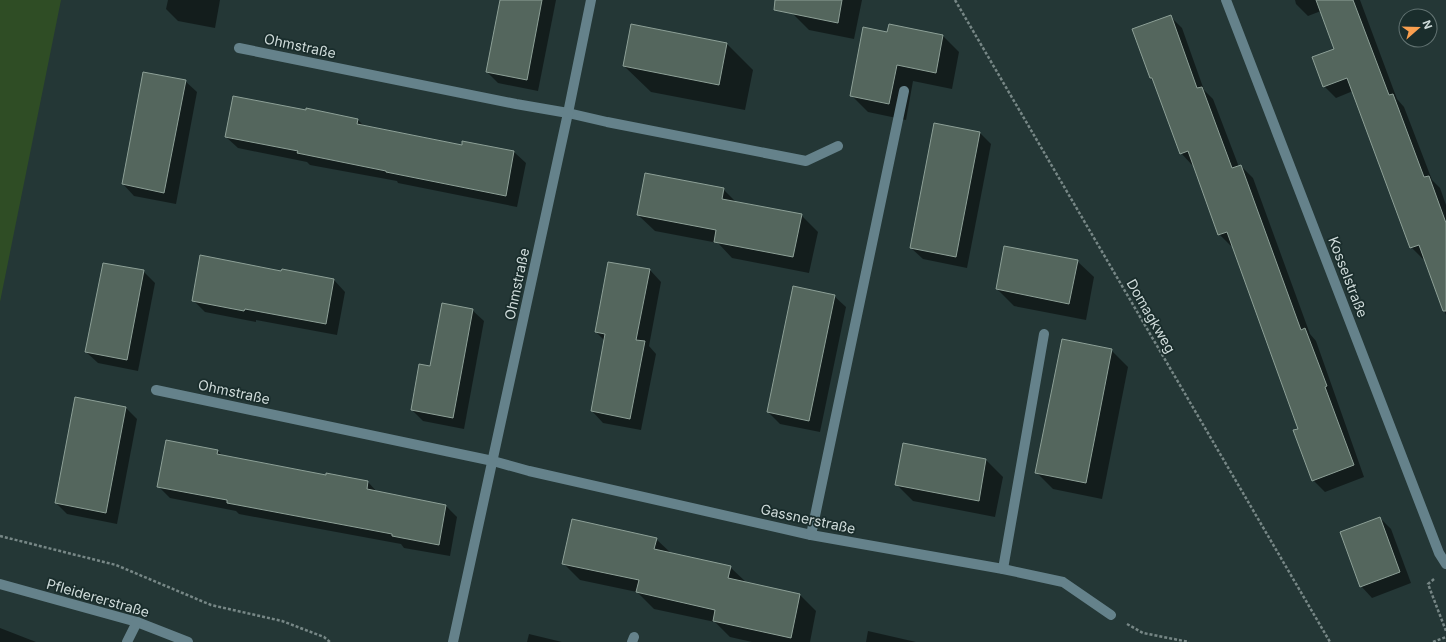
<svg xmlns="http://www.w3.org/2000/svg" width="1446" height="642" viewBox="0 0 1446 642" font-family="Inter,sans-serif">
  <style>
    .green { fill: #2f4d25 }
    .shadow { fill: #0007 }
    .building { fill: #54665d; stroke: #8da097 }
    .lines { fill: none; stroke-linecap: round; stroke-linejoin: round }
    .path { stroke: #778786; stroke-width: 2.5; stroke-dasharray: 3 2; stroke-linecap: butt }
    .minor { stroke: #65828b; stroke-width: 10 }
    .labels { text-anchor: middle; stroke-width: 3.5; stroke-linejoin: round; paint-order: stroke }
    .street-label { font-size: 14px; fill: #cfdbda; stroke: #1a2d2c }
  </style>
  <rect width="100%" height="100%" fill="#243736"/>
  <path class="green" d="M0 0H61L0 302Z"/>
  <g class="shadow">
    <path d="M168 0H220L215 28 178 21 166 9Z"/>
    <path d="M501 0H556L538 91 498 83 487 72Z"/>
    <path d="M795 0H862L854 39 809 30 792 13Z"/>
    <path d="M1295 0H1360L1397 99 1404 107 1432 180 1440 188 1446 205V315L1425 258 1423 259 1411 247 1353 91 1336 98 1324 86 1335 50 1321 11 1308 16 1296 4Z"/>
    <path d="M1170 16 1182 28 1204 90 1213 99 1239 167 1241 166 1253 178 1310 334 1316 341 1364 477 1325 492 1313 480 1300 429 1233 245 1231 246 1219 234 1194 164 1192 165 1181 153 1154 81 1150 78Z"/>
    <path d="M888 33 943 36 959 52 952 89 913 81 906 120 868 112 851 95Z"/>
    <path d="M727 44 753 70 745 110 651 92 624 66Z"/>
    <path d="M185 81 197 92 176 204 134 196 123 184Z"/>
    <path d="M307 111 358 120 365 127 462 146 463 142 514 152 526 163 517 207 398 183 397 181 310 165 307 162 238 148 226 137Z"/>
    <path d="M980 133 991 144 967 268 923 259 911 248Z"/>
    <path d="M723 189 737 203 801 215 818 232 809 273 732 258 718 243 655 231 638 215Z"/>
    <path d="M1077 261 1094 277 1086 320 1014 306 997 289Z"/>
    <path d="M283 270 334 280 345 292 337 335 256 320V322L205 312 193 300 282 272Z"/>
    <path d="M650 270 661 282 649 346 656 354 641 430 603 423 592 411 605 341 596 332Z"/>
    <path d="M143 271 155 283 138 371 98 363 86 352Z"/>
    <path d="M834 296 846 307 820 432 780 424 768 412Z"/>
    <path d="M472 310 484 321 464 429 423 421 412 410 430 367Z"/>
    <path d="M1111 350 1128 367 1102 499 1053 489 1037 473Z"/>
    <path d="M126 408 137 419 117 524 67 514 56 503Z"/>
    <path d="M904 444 986 460 1003 477 995 517 913 501 896 484Z"/>
    <path d="M218 451 223 456 327 477V474L368 482 378 493 446 506 457 517 450 556 404 548 401 544 239 514 236 511 170 498 158 486Z"/>
    <path d="M1380 518 1391 529 1411 583 1372 598 1361 586Z"/>
    <path d="M656 539 672 554 730 567 747 583 800 595 816 611 810 642H752L730 637 715 622 654 609 637 592 580 580 563 563Z"/>
    <path d="M0 628 36 642H0Z"/>
    <path d="M868 631 916 642H866Z"/>
    <path d="M529 634 562 642H527Z"/>
  </g>
  <g class="building">
    <path d="M500 0H542L527 80 486 72Z"/>
    <path d="M775 0H842L838 23 774 10Z"/>
    <path d="M1316 0H1353L1389 95 1393 94 1424 177 1429 176 1446 223V311H1443L1419 245 1410 248 1347 78 1323 87 1312 57 1334 49Z"/>
    <path d="M1171 15 1197 88 1202 87 1232 168 1241 165 1301 330 1305 328 1327 386 1325 387 1354 465 1312 481 1293 430 1298 429 1227 232 1218 235 1188 151 1180 154 1152 78H1150L1132 29Z"/>
    <path d="M631 24 727 43 719 85 623 66Z"/>
    <path d="M889 24 943 35 936 73 897 65 889 104 850 96 863 27 887 32Z"/>
    <path d="M143 72 186 80 164 193 122 184Z"/>
    <path d="M233 96 306 110V108L358 119 357 124 462 145V141L514 151 506 196 386 172V171L297 153 298 151 225 137Z"/>
    <path d="M934 123 980 132 956 257 910 248Z"/>
    <path d="M645 173 724 188 722 199 802 214 793 257 714 242 716 230 637 215Z"/>
    <path d="M1004 246 1078 260 1069 304 996 289Z"/>
    <path d="M200 255 281 271 282 269 334 279 326 324 245 309 244 311 192 301Z"/>
    <path d="M608 262 650 269 636 340 645 341 630 419 591 411 605 334 595 332Z"/>
    <path d="M103 263 144 270 127 360 85 352Z"/>
    <path d="M793 286 835 295 809 421 767 412Z"/>
    <path d="M442 303 473 309 453 418 411 410 419 364 430 366Z"/>
    <path d="M1062 339 1112 349 1086 483 1035 473Z"/>
    <path d="M75 397 126 407 106 513 55 503Z"/>
    <path d="M166 440 218 450 217 454 326 475V473L368 481 367 489 446 505 439 545 392 536V534L227 503V500L157 487Z"/>
    <path d="M903 443 986 459 979 501 895 485Z"/>
    <path d="M1380 517 1400 572 1360 587 1340 532Z"/>
    <path d="M572 519 657 538 654 549 731 566 728 578 800 594 791 638 713 621 715 610 636 592 639 580 562 564Z"/>
  </g>
  <g class="lines">
    <g class="path">
      <path d="M955 0 1330 642"/>
      <path d="M0 536 116 565 211 605 282 621 324 637 330 642"/>
      <path d="M1434 579 1428 584 1446 631"/>
      <path d="M1127 624 1143 633 1189 642"/>
      <path d="M1433 642 1446 637"/>
    </g>
    <g class="minor">
      <path d="M1226 0 1439 553 1446 564"/>
      <path d="M239 48 516 104 568 113 607 122 806 161 838 146"/>
      <path d="M156 390 493 461 529 471 811 535 1003 569 1063 582 1111 615"/>
      <path d="M811 535 904 91"/>
      <path d="M1003 569 1044 334"/>
      <path d="M0 584 137 622 188 642"/>
      <path d="M127 642 137 622"/>
      <path d="M453 642 568 113 591 0"/>
      <path d="M632 642 634 637"/>
    </g>
  </g>
  <g class="labels">
    <g class="street-label">
      <text transform="translate(300 46) rotate(12)" y="5">Ohmstraße</text>
      <text transform="translate(1348 277) rotate(69)" y="5">Kosselstraße</text>
      <text transform="translate(517 284) rotate(-78)" y="5">Ohmstraße</text>
      <text transform="translate(1151 316) rotate(60)" y="5">Domagkweg</text>
      <text transform="translate(234 392) rotate(12)" y="5">Ohmstraße</text>
      <text transform="translate(808 519) rotate(12)" y="5">Gassnerstraße</text>
      <text transform="translate(98 598) rotate(16)" y="5">Pfleidererstraße</text>
    </g>
  </g>
  <g transform="translate(1418 28) rotate(70)"><circle r="19" fill="#1a2d2c" stroke="#627372"/>
  <path d="M0-3L7 15L0 10L-7 15Z" fill="#fa9f4f"/>
  <text y="-6" font-size="11" font-weight="bold" text-anchor="middle" fill="#cfdbda">N</text>
  </g>
</svg>
